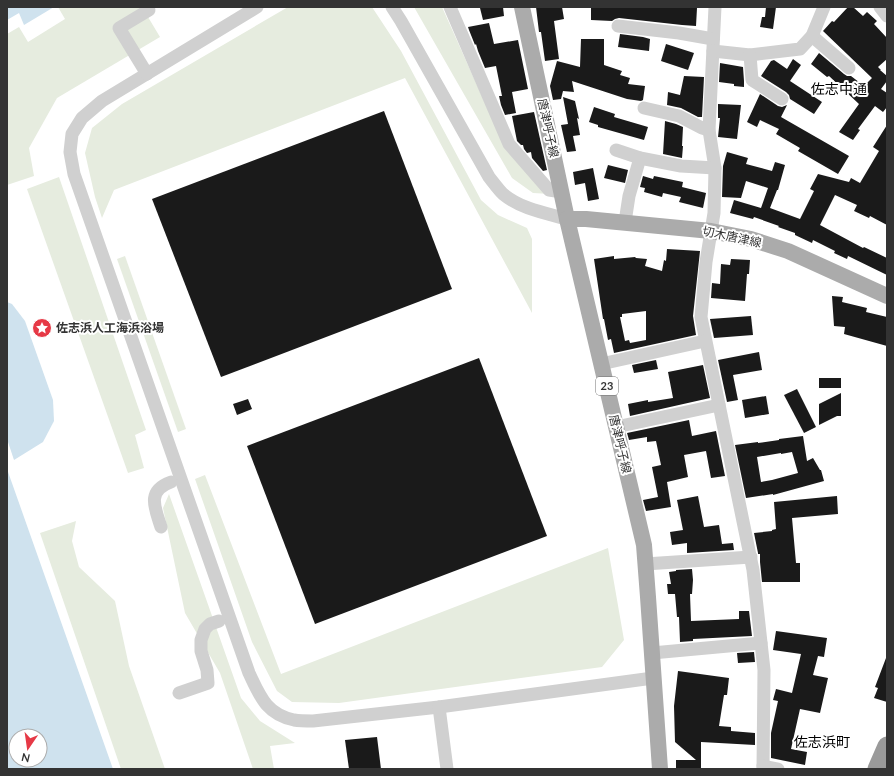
<svg xmlns="http://www.w3.org/2000/svg" width="894" height="776" viewBox="0 0 894 776" font-family="Lato,'Noto Sans JP',sans-serif">
  <style>
    .green { fill: #e6ecdf }
    .water { fill: #cfe2ee; fill-rule: evenodd }
    .building { fill: #1a1a1a; fill-rule: evenodd }
    .lines { fill: none; stroke-linecap: round; stroke-linejoin: round }
    .minor { stroke: #d0d0d0; stroke-width: 13 }
    .major { stroke: #ababab; stroke-width: 16 }
    .highway { stroke: #9a9a9a; stroke-width: 19 }
    .labels { text-anchor: middle; stroke-width: 4; stroke-linejoin: round; paint-order: stroke }
    .shield { fill: #fff; stroke: #707070; stroke-width: 1 }
    .shield-label { font-size: 11px; font-weight: bold; fill: #333 }
    .street-label { font-size: 12px; fill: #333; stroke: #fff }
    .poi-label { font-size: 12px; font-weight: bold; fill: #333; stroke: #fff; text-anchor: start }
    .quarter-label { font-size: 14px; fill: #000; stroke: #fff }
  </style>
  <rect width="100%" height="100%" fill="#fff"/>
  <g class="green">
    <path d="M58 7H142L160 37 57 98 29 148 34 176 7 185V34L19 27 28 42 65 19Z"/>
    <path d="M288 7H372L401 51 481 200 498 215 527 228 532 239V313L405 78 114 190 102 218 95 197 85 153 92 128 122 104Z"/>
    <path d="M414 7H442L506 150 550 194 533 193 512 178Z"/>
    <path d="M59 177 146 430 135 435 144 468 128 473 27 189Z"/>
    <path d="M125 256 186 429 178 432 117 259Z"/>
    <path d="M205 475 281 674 608 548 624 640 602 667 339 703 292 702 277 691 252 642 195 479Z"/>
    <path d="M169 494 241 698 260 721 295 743 270 746 274 769H253L220 673 185 613 163 508Z"/>
    <path d="M76 521 72 541 79 567 115 601 129 666 165 769H121L40 533Z"/>
  </g>
  <g class="water">
    <path d="M7 7H54L24 25 19 13 7 20Z"/>
    <path d="M7 302 12 304 25 321 53 400 54 421 43 442 14 460 7 439Z"/>
    <path d="M7 469 113 769H7ZM16 736H40V760H16Z"/>
  </g>
  <g class="building">
    <path d="M486 7H503L504 16 483 20 480 8Z"/>
    <path d="M536 7H562L564 19 554 21 559 59 545 61 541 32H539Z"/>
    <path d="M591 7 614 8V7H689V8H697L696 26 682 25 619 18 615 19 612 21 591 20Z"/>
    <path d="M766 7H776L773 29 760 27 762 17H765Z"/>
    <path d="M848 7H853L863 16 867 12 877 21 874 24 887 38V59L878 67 881 70H880L887 76V81L881 89 887 93V107L883 112 875 106 858 129 860 130 853 140 839 132 859 104 829 76 827 77 811 64 819 53 844 74 847 76H851L864 86 872 78 823 31 832 21 834 22Z"/>
    <path d="M489 23 494 44 518 40 528 89 512 92 516 113 505 115 501 105 499 96H502L496 66 485 68 478 51 476 44 475 45 469 30 468 27Z"/>
    <path d="M620 34 643 37 650 39 649 51 618 47Z"/>
    <path d="M581 39H604V65L622 71 620 75 630 78 628 84 645 86 643 100 641 101 627 99 572 81 574 92 563 91 561 99 553 100 550 86 557 61 580 67Z"/>
    <path d="M666 44 694 53 688 70 661 61Z"/>
    <path d="M793 59 801 65 790 81 822 102 814 114 790 99 789 95 786 92 761 76 771 61 774 60 787 69Z"/>
    <path d="M720 63 743 67 744 81V87L734 86V84L719 82Z"/>
    <path d="M684 76 704 77 702 117H698L681 108 667 105 668 92 680 95Z"/>
    <path d="M760 94 778 106 782 107 787 105 781 117 849 156 838 174 798 151 800 148 776 134 779 129 760 120 757 127 747 122Z"/>
    <path d="M563 97 575 101 579 119 577 118 580 135 573 136 576 151 567 152 561 125 568 124Z"/>
    <path d="M718 104 741 105 737 139 718 137 720 118H718Z"/>
    <path d="M594 107 615 114 614 117 648 127 644 140 598 127V125L589 122Z"/>
    <path d="M384 111 452 289 221 377 152 199Z"/>
    <path d="M534 112 547 170 543 171 532 158 531 152 527 153 524 149 523 145H521L517 141 512 116Z"/>
    <path d="M665 121 676 124 683 127 682 146H683L682 158 663 154Z"/>
    <path d="M887 125V225L870 216 869 218 854 211 857 205 835 195 820 225 863 248 864 247 887 258V275L848 256 847 259 834 253 835 251 813 240 812 243 795 235V233L778 227 779 226 754 217 753 219 730 213 734 200 761 208 768 188 746 181 741 198 722 197 723 166 727 152 748 158 746 164 772 171 775 162 785 165 778 190H777L770 208 800 219 814 191 810 189 818 174 849 182 851 178 860 183 879 151 873 147Z"/>
    <path d="M608 165 628 170 625 183 604 178Z"/>
    <path d="M593 168 599 199 588 201 585 183 575 185 573 172Z"/>
    <path d="M643 176 653 179 654 176 683 182 682 187 706 193 703 208 679 202 681 197 663 193 662 197 644 192 645 188 640 187Z"/>
    <path d="M667 249 700 251 693 316 696 335 614 353 611 339 608 340 604 319H603L594 259 614 256V259L635 257 636 258 647 259 645 266 662 271 664 260 666 261ZM646 311V340L630 343 629 340 625 341 620 317H622V314Z"/>
    <path d="M731 259 750 260 749 274H747L745 301 711 298 712 283 720 284 721 264 730 265Z"/>
    <path d="M832 296 843 297 842 302 867 308 866 312 887 317V346L844 334 845 327 834 326Z"/>
    <path d="M751 316 753 335 714 338 710 319Z"/>
    <path d="M759 352 762 370 733 375 738 400 727 402 718 360Z"/>
    <path d="M479 358 547 536 315 624 247 446Z"/>
    <path d="M656 360 658 369 634 373 632 365Z"/>
    <path d="M703 365 710 398 630 416 628 404 648 400V402L673 398 668 372Z"/>
    <rect x="819" y="378" width="22" height="10"/>
    <path d="M797 389 816 427 804 433 784 395Z"/>
    <path d="M841 393V416H837L819 425V404Z"/>
    <path d="M766 396 769 414 745 418 742 400Z"/>
    <path d="M248 399 252 409 237 415 233 404Z"/>
    <path d="M689 420 692 436 716 431 725 476 711 478 706 451 684 455 688 477 667 482 671 507 646 511 643 500 658 497 652 467 661 465 656 441 647 442V437L629 440 627 433Z"/>
    <path d="M803 436 807 461 813 458 820 470H821L824 481 773 495V494L746 498 735 445 758 442V443L779 440V439ZM792 452 798 473 772 480 761 482 757 457 781 453V454Z"/>
    <path d="M698 496 704 527 719 525 722 544 733 543 734 550 687 553V543L672 545 670 532 683 530 677 500Z"/>
    <path d="M837 496 838 514 792 518 796 563H800V582H762L760 562V554H758V553L754 533 772 531V530L776 529 774 502Z"/>
    <path d="M692 569 693 580 692 594H690L691 621 739 619V611H749L752 636 693 639V641L680 642 679 617H677L675 594H668L667 584H671L669 572 676 571V570Z"/>
    <path d="M776 631 827 638 824 657 818 656 813 675 828 678 820 713 800 709 791 749 807 752 805 765 771 758V733L778 701 773 700 776 689 792 693 801 654 773 650Z"/>
    <path d="M754 652 755 662 738 663 737 653Z"/>
    <path d="M886 658H887V702L874 698 878 688 875 687Z"/>
    <path d="M678 671 729 678 727 695H724L719 726 731 727V731L755 733V745L701 742V769H676V760H696L675 742 674 706Z"/>
    <path d="M377 737 381 769H349L345 740Z"/>
  </g>
  <g class="lines">
    <g class="minor">
      <path d="M257 7 102 101 82 118 72 134 70 152 74 174 249 673C260 696 266 714 294 720 300 721 307 721 313 721L439 707 653 678"/>
      <path d="M392 7 401 21 489 177C493 182 498 189 503 194 521 209 545 213 567 219"/>
      <path d="M450 7 509 144 549 190 562 192"/>
      <path d="M715 7 709 130 715 168 714 213 706 262 701 317 753 570 764 670 763 769"/>
      <path d="M880 7 887 16"/>
      <path d="M618 26 679 33 713 39"/>
      <path d="M812 36 849 68"/>
      <path d="M713 51 750 55 800 49 812 36 824 7"/>
      <path d="M750 55 752 80 782 99"/>
      <path d="M147 74 119 28 149 10"/>
      <path d="M644 108 679 116 702 128 709 130"/>
      <path d="M616 150 640 158 681 166 715 168"/>
      <path d="M625 222 629 196 640 158"/>
      <path d="M601 364 705 341"/>
      <path d="M616 427 719 405"/>
      <path d="M161 527C155 508 146 491 171 482"/>
      <path d="M645 564 751 557"/>
      <path d="M652 653 761 643"/>
      <path d="M179 693 208 683 207 670 201 651V640L205 629 210 624 219 621"/>
      <path d="M439 707 447 769"/>
      <path d="M763 766 778 769"/>
    </g>
    <g class="major">
      <path d="M522 7 567 219 644 545 648 597 660 769"/>
      <path d="M567 219H586L711 231 751 239 788 251 887 296"/>
    </g>
    <path class="highway" d="M877 769 887 746"/>
  </g>
  <defs>
    <g id="sight-disc" transform="scale(1)"><circle r="9.5" fill="#e63946" stroke="#fff"/><path d="M0-6L1.8-2.2L6-1.7L2.9 1.2L3.7 5.4L0 3.3L-3.7 5.4L-2.9 1.2L-6-1.7L-1.8-2.2Z" fill="#fff"/></g>
  </defs>
  <g fill-rule="evenodd">
    <use href="#sight-disc" x="42" y="328"/>
  </g>
  <g class="labels">
    <rect class="shield" x="596" y="377" width="22" height="18" rx="3"/>
    <g class="shield-label">
      <text x="607" y="390">23</text>
    </g>
    <g class="street-label">
      <text transform="translate(548 128) rotate(78)" y="4">唐津呼子線</text>
      <text transform="translate(732 237) rotate(12)" y="4">切木唐津線</text>
      <text transform="translate(620 444) rotate(77)" y="4">唐津呼子線</text>
    </g>
    <g class="poi-label">
      <text x="56" y="332">佐志浜人工海浜浴場</text>
    </g>
    <g class="quarter-label">
      <text x="839" y="94">佐志中通</text>
      <text x="822" y="747">佐志浜町</text>
    </g>
  </g>
  <rect width="894" height="776" fill="none" stroke="#333333" stroke-width="16"/>
  <g transform="translate(28 748) rotate(193)"><circle r="19" fill="#ffffff" stroke="#adadad"/>
  <path d="M0-3L7 15L0 10L-7 15Z" fill="#e63946"/>
  <text y="-6" font-size="11" font-weight="bold" text-anchor="middle" fill="#333333">N</text>
  </g>
</svg>
